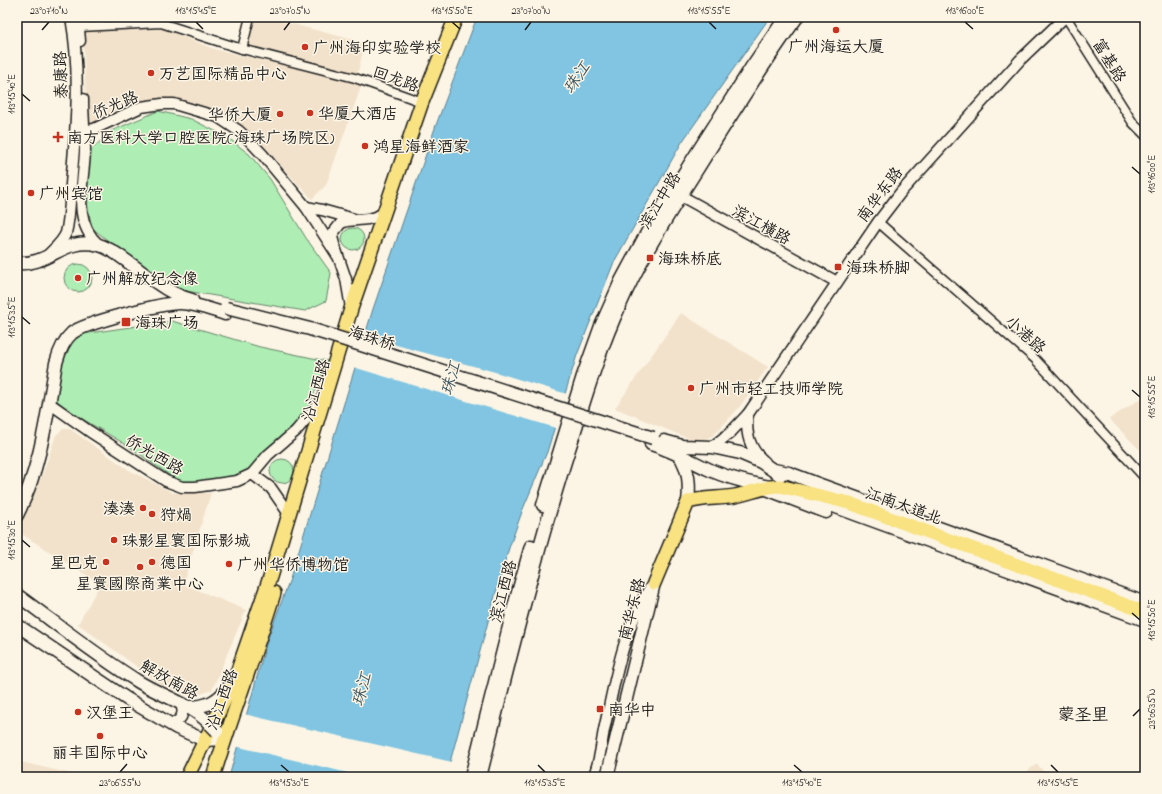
<svg xmlns="http://www.w3.org/2000/svg" width="1162" height="794" viewBox="0 0 1162 794" font-family="'Indie Flower','LXGW WenKai TC',sans-serif">
  <style>
    .built { fill: #f2e2cb }
    .green { fill: #aeedb4; stroke: #658468 }
    .water { fill: #81c5e2; stroke: #598193 }
    .pier { fill: #fcf5e5 }
    .lines { fill: none; stroke-linecap: round; stroke-linejoin: round }
    .minor-casing { stroke: #1c1c1c; stroke-width: 11 }
    .tertiary-casing { stroke: #1c1c1c; stroke-width: 13 }
    .secondary-casing { stroke: #1c1c1c; stroke-width: 15 }
    .primary-casing { stroke: #1c1c1c; stroke-width: 16 }
    .minor { stroke: #fcf5e5; stroke-width: 8 }
    .tertiary { stroke: #fcf5e5; stroke-width: 10 }
    .secondary { stroke: #fcf5e5; stroke-width: 12 }
    .primary { stroke: #f8e281; stroke-width: 13 }
    .secondary-bridge-casing { stroke: #1c1c1c; stroke-width: 15; stroke-linecap: butt }
    .secondary-bridge { stroke: #fcf5e5; stroke-width: 12 }
    .ticks { fill: none; stroke: #1c1c1c; stroke-width: 1.5 }
    .poi-dot { fill: #c8321e; stroke: #fcf5e5; stroke-width: 1.5 }
    .labels { text-anchor: middle; stroke-width: 3; stroke-linejoin: round; paint-order: stroke }
    .poi-label { font-size: 16px; fill: #1c1c1c; stroke: #fcf5e5; text-anchor: start }
    .street-label { font-size: 16px; fill: #1c1c1c; stroke: #fcf5e5 }
    .water-label { font-size: 17px; font-style: italic; fill: #3f5761; stroke: #fcf5e5 }
    .neighbourhood-label { font-size: 17px; fill: #1c1c1c; stroke: #fcf5e5 }
    .neatline { fill: none; stroke: #1c1c1c; stroke-width: 1.5 }
    .ticks-label { font-size: 10px; text-anchor: middle; fill: #1c1c1c }
  </style>
  <rect width="100%" height="100%" fill="#fcf5e5"/>
  <filter id="ink" filterUnits="userSpaceOnUse"><feTurbulence type="fractalNoise" baseFrequency=".025" numOctaves="2"/><feDisplacementMap in="SourceGraphic" scale="8" xChannelSelector="R" yChannelSelector="G"/><feConvolveMatrix kernelMatrix="1 2 1 2 8 2 1 2 1" color-interpolation-filters="sRGB"/></filter>
  <g filter="url(#ink)">
    <g class="built">
      <path d="M254 17H266L365 43 357 76 245 48Z"/>
      <path d="M164 29 214 49 362 84 326 185 312 199 247 129 232 122 189 105V103H182L116 114 87 126 83 31Z"/>
      <path d="M681 313 768 367 738 409 713 436 699 441 682 436 615 408Z"/>
      <path d="M1145 396V455L1109 419Z"/>
      <path d="M63 429H70L129 470 173 493H211L183 584 246 610 212 690 192 697 162 685 78 624 100 584 17 531V524L22 513 42 476 56 435Z"/>
      <path d="M17 761 85 777H17Z"/>
      <path d="M1037 764 1048 777H1019Z"/>
    </g>
    <g class="green">
      <path d="M158 111 191 119 227 137 249 154 270 179 306 238 331 273 326 301 305 311 174 289 141 267 92 228 84 188 89 152 111 131Z"/>
      <circle cx="353" cy="239" r="11"/>
      <circle cx="78" cy="278" r="14"/>
      <path d="M172 321 260 347 327 361 307 411 247 471 235 476 192 483 176 480 130 447 74 414 55 399 63 354 71 343 82 334Z"/>
      <circle cx="282" cy="471" r="12"/>
    </g>
    <path class="water" d="M477 17H770L682 142 614 262 577 355 547 452 523 509 509 548 499 581 446 777H229L267 641 291 576 373 309 436 125Z"/>
    <g class="pier">
      <path d="M363 336 495 372 567 394 556 428 353 367Z"/>
      <path d="M244 714 452 762 448 777H365L235 746Z"/>
    </g>
    <g class="lines">
      <g class="minor-casing">
        <g id="minor">
          <path d="M1066 17 1133 123 1145 135"/>
          <path d="M80 27 161 23 242 49 355 78 422 102"/>
          <path d="M242 49 250 17"/>
          <path d="M878 222 1035 359 1145 478"/>
        </g>
      </g>
      <g class="tertiary-casing">
        <g id="tertiary">
          <path d="M78 17 80 41"/>
          <path d="M83 99C83 116 85 134 85 151 84 183 71 221 99 245"/>
          <path d="M76 132 94 129 141 107 162 104H174L218 117 239 131 249 140 263 155 306 207 337 255"/>
          <path d="M674 192 837 282"/>
          <path d="M306 207 322 210 354 219"/>
          <path d="M49 254C55 248 63 241 66 233 70 217 70 200 71 184 76 129 81 72 71 17"/>
          <path d="M351 308 346 279 334 244 332 237 334 232 341 223 347 221 368 219 376 217 385 212"/>
          <path d="M49 403 89 431 152 472 166 481 182 487H195L237 481 252 474 268 455 296 431 322 400"/>
          <path d="M748 414C745 433 750 450 765 462"/>
          <path d="M712 447 730 433 748 414 878 222 901 192 1020 60 1065 17"/>
          <path d="M252 474 271 488 289 514"/>
          <path d="M170 724C181 721 185 715 181 704"/>
          <path d="M593 777C600 763 601 745 604 730 615 681 623 628 651 586"/>
        </g>
      </g>
      <g class="secondary-casing">
        <g id="secondary">
          <path d="M17 263C50 266 63 236 99 245 110 248 120 256 128 262 148 276 168 294 192 300"/>
          <path d="M664 441 682 446 712 447 740 453 761 462 780 475"/>
          <path d="M651 444C671 450 689 460 708 469 727 478 749 483 770 487"/>
          <path d="M679 454C689 470 690 484 688 502"/>
          <path d="M774 470 789 473 818 484 1145 603"/>
          <path d="M764 488 826 512"/>
          <path d="M817 500 1145 620"/>
          <path d="M543 505 583 376 601 326 621 281 649 229 688 167 751 68 786 17"/>
          <path d="M17 515C41 468 47 414 56 363 59 352 63 341 72 333 85 323 162 303 180 303 194 303 212 310 225 314"/>
          <path d="M17 595C57 624 97 656 139 682 162 696 191 704 210 724"/>
          <path d="M17 625 127 699 177 728 204 740 225 739"/>
          <path d="M188 707C206 707 217 702 228 688"/>
          <path d="M471 777 515 603 531 546"/>
          <path d="M480 777C508 666 535 555 570 446 585 399 599 350 620 305 641 257 669 214 696 171 729 118 761 67 797 17"/>
          <path d="M607 777 654 583"/>
        </g>
      </g>
      <g class="primary-casing">
        <g id="primary">
          <path d="M654 583 688 502C703 497 719 499 735 496 750 493 765 486 780 486L849 503 1145 612"/>
          <path d="M187 777 235 679 239 667 270 577 351 309 422 102 456 17"/>
          <path d="M213 777C232 715 255 655 274 593"/>
        </g>
      </g>
      <use href="#minor" class="minor"/>
      <use href="#tertiary" class="tertiary"/>
      <use href="#secondary" class="secondary"/>
      <use href="#primary" class="primary"/>
      <g class="secondary-bridge-casing">
        <g id="secondary-bridge">
          <path d="M226 308 310 329 355 343 653 438"/>
          <path d="M210 724 217 731"/>
        </g>
      </g>
      <use href="#secondary-bridge" class="secondary-bridge"/>
    </g>
  </g>
  <path class="ticks" d="M196 22 203 29M452 22 460 29M709 22 716 29M965 22 973 29M42 30 49 22M284 30 290 22M525 30 531 22M22 94 30 101M1132 167 1140 174M22 317 30 324M1132 390 1140 397M22 540 30 547M1132 613 1140 620M1133 716 1140 709M281 765 289 772M538 765 545 772M794 765 802 772M1051 765 1058 772M120 772 127 764"/>
  <g class="poi-dot">
    <circle cx="836" cy="30" r="4"/>
    <circle cx="305" cy="47" r="4"/>
    <circle cx="151" cy="73" r="4"/>
    <circle cx="310" cy="113" r="4"/>
    <circle cx="280" cy="114" r="4"/>
    <path d="M56 131h4v4h4v4h-4v4h-4v-4h-4v-4h4z"/>
    <circle cx="365" cy="146" r="4"/>
    <circle cx="31" cy="193" r="4"/>
    <rect x="646" y="254" width="8" height="8" rx="2"/>
    <rect x="834" y="263" width="8" height="8" rx="2"/>
    <circle cx="78" cy="278" r="4"/>
    <rect x="121" y="317" width="10" height="10" rx="2"/>
    <circle cx="691" cy="388" r="4"/>
    <circle cx="143" cy="508" r="4"/>
    <circle cx="152" cy="514" r="4"/>
    <circle cx="114" cy="540" r="4"/>
    <circle cx="106" cy="562" r="4"/>
    <circle cx="152" cy="562" r="4"/>
    <circle cx="229" cy="564" r="4"/>
    <circle cx="140" cy="567" r="4"/>
    <rect x="596" y="705" width="8" height="8" rx="2"/>
    <circle cx="78" cy="712" r="4"/>
    <circle cx="100" cy="736" r="4"/>
  </g>
  <g class="labels">
    <g class="poi-label">
      <text x="836" y="52" text-anchor="middle">广州海运大厦</text>
      <text x="313" y="53">广州海印实验学校</text>
      <text x="159" y="79">万艺国际精品中心</text>
      <text x="318" y="119">华厦大酒店</text>
      <text x="272" y="120" text-anchor="end">华侨大厦</text>
      <text x="67" y="143">南方医科大学口腔医院(海珠广场院区)</text>
      <text x="373" y="152">鸿星海鲜酒家</text>
      <text x="39" y="199">广州宾馆</text>
      <text x="658" y="264">海珠桥底</text>
      <text x="846" y="273">海珠桥脚</text>
      <text x="86" y="284">广州解放纪念像</text>
      <text x="135" y="328">海珠广场</text>
      <text x="699" y="394">广州市轻工技师学院</text>
      <text x="135" y="514" text-anchor="end">湊湊</text>
      <text x="160" y="520">狩煱</text>
      <text x="122" y="546">珠影星寰国际影城</text>
      <text x="98" y="568" text-anchor="end">星巴克</text>
      <text x="160" y="568">德国</text>
      <text x="237" y="570">广州华侨博物馆</text>
      <text x="140" y="589" text-anchor="middle">星寰國際商業中心</text>
      <text x="608" y="715">南华中</text>
      <text x="86" y="718">汉堡王</text>
      <text x="100" y="758" text-anchor="middle">丽丰国际中心</text>
    </g>
    <g class="street-label">
      <text transform="translate(1110 60) rotate(58)" y="6">富基路</text>
      <text transform="translate(60 75) rotate(-92)" y="6">泰康路</text>
      <text transform="translate(396 78) rotate(20)" y="6">回龙路</text>
      <text transform="translate(115 104) rotate(-22)" y="6">侨光路</text>
      <text transform="translate(879 194) rotate(-53)" y="6">南华东路</text>
      <text transform="translate(659 200) rotate(-58)" y="6">滨江中路</text>
      <text transform="translate(762 224) rotate(29)" y="6">滨江横路</text>
      <text transform="translate(1026 334) rotate(42)" y="6">小港路</text>
      <text transform="translate(372 337) rotate(17)" y="6">海珠桥</text>
      <text transform="translate(315 390) rotate(-74)" y="6">沿江西路</text>
      <text transform="translate(155 454) rotate(30)" y="6">侨光西路</text>
      <text transform="translate(904 505) rotate(20)" y="6">江南大道北</text>
      <text transform="translate(502 591) rotate(-75)" y="6">滨江西路</text>
      <text transform="translate(631 609) rotate(-76)" y="6">南华东路</text>
      <text transform="translate(170 679) rotate(29)" y="6">解放南路</text>
      <text transform="translate(221 699) rotate(-70)" y="6">沿江西路</text>
    </g>
    <g class="water-label">
      <text transform="translate(576 77) rotate(-55)" y="6">珠江</text>
      <text transform="translate(450 378) rotate(-74)" y="6">珠江</text>
      <text transform="translate(361 689) rotate(-74)" y="6">珠江</text>
    </g>
    <g class="neighbourhood-label">
      <text x="1083" y="720">蒙圣里</text>
    </g>
  </g>
  <rect width="1162" height="794" fill="none" stroke="#fcf5e5" stroke-width="44"/>
  <rect x="22" y="22" width="1118" height="750" class="neatline"/>
  <g class="ticks-label">
    <text x="49" y="14">23°07'10"N</text>
    <text x="196" y="14">113°15'45"E</text>
    <text x="290" y="14">23°07'05"N</text>
    <text x="452" y="14">113°15'50"E</text>
    <text x="531" y="14">23°07'00"N</text>
    <text x="709" y="14">113°15'55"E</text>
    <text x="965" y="14">113°16'00"E</text>
    <text transform="translate(11 94) rotate(-90)" y="4">113°15'40"E</text>
    <text transform="translate(1151 174) rotate(-90)" y="4">113°16'00"E</text>
    <text transform="translate(11 317) rotate(-90)" y="4">113°15'35"E</text>
    <text transform="translate(1151 397) rotate(-90)" y="4">113°15'55"E</text>
    <text transform="translate(11 540) rotate(-90)" y="4">113°15'30"E</text>
    <text transform="translate(1151 620) rotate(-90)" y="4">113°15'50"E</text>
    <text transform="translate(1151 709) rotate(-90)" y="4">23°06'35"N</text>
    <text x="120" y="786">23°06'55"N</text>
    <text x="289" y="786">113°15'30"E</text>
    <text x="545" y="786">113°15'35"E</text>
    <text x="802" y="786">113°15'40"E</text>
    <text x="1058" y="786">113°15'45"E</text>
  </g>
</svg>
